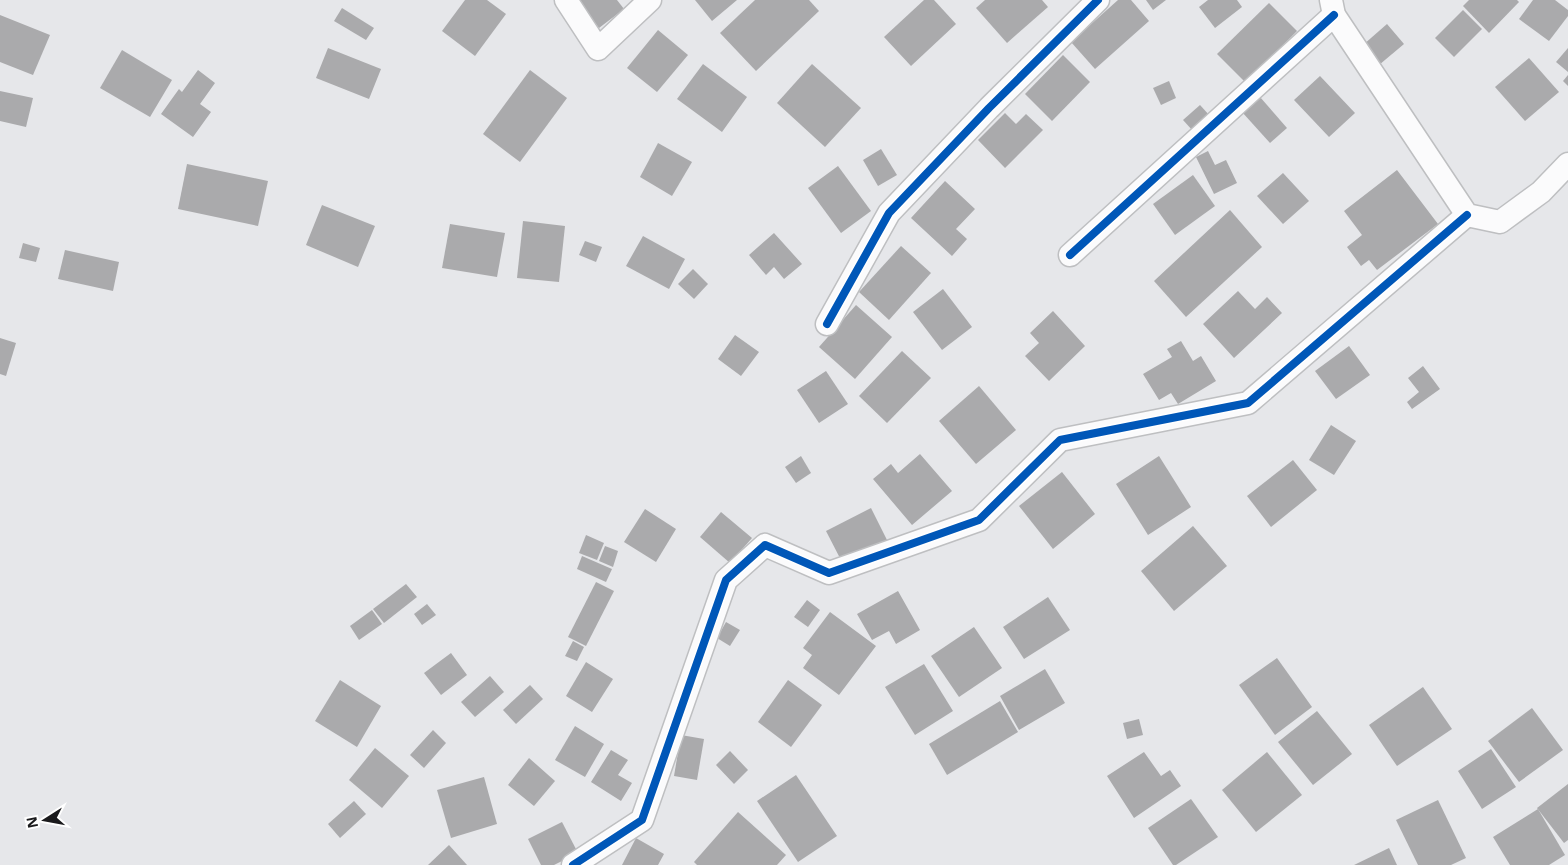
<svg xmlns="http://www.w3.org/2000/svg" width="1568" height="865" viewBox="0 0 1568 865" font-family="'Open Sans',sans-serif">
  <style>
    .building { fill: #aaaaac }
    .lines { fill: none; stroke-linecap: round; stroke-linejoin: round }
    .minor-casing { stroke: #bebfc1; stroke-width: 25 }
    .minor { stroke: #fbfbfc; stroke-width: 22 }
    .cycleway-casing { stroke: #fff; stroke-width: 11 }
    .cycleway { stroke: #0057b8; stroke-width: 8 }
  </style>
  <rect width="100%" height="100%" fill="#e6e7ea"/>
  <g class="building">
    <path d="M465 0H487L506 14 475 56 442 31Z"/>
    <path d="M576 0H617L624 9 599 28Z"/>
    <path d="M695 0H737L712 21Z"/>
    <path d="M755 0H809L819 11 756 71 720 33Z"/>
    <path d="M924 0H934L956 24 911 66 884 37Z"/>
    <path d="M985 0H1042L1048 7 1007 43 976 8Z"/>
    <path d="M1118 0H1131L1149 21 1095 69 1071 42Z"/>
    <path d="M1146 0H1166L1153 10Z"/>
    <path d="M1208 0H1237L1242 7 1215 28 1199 7Z"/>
    <path d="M1469 0H1517L1519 2 1489 33 1463 6Z"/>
    <path d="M1533 0H1555L1568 10V16L1549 41 1519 19Z"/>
    <path d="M1269 3 1297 31 1246 83 1217 54Z"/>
    <path d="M342 8 374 28 366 40 334 21Z"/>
    <path d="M1463 10 1482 29 1454 57 1435 38Z"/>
    <path d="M0 15 50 35 33 75 0 62Z"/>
    <path d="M1387 24 1404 44 1379 65 1363 45Z"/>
    <path d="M658 30 688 55 657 92 627 68Z"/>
    <path d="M328 48 381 69 369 99 316 78Z"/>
    <path d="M1568 48V72L1556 62Z"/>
    <path d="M122 50 172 80 150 117 100 88Z"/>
    <path d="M1063 55 1090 82 1052 121 1025 94Z"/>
    <path d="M1529 58 1559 92 1525 121 1495 87Z"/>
    <path d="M703 64 747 97 722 132 677 99Z"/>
    <path d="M812 64 861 108 825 147 777 103Z"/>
    <path d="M198 70 215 83 200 104 211 112 193 137 161 114 179 89 182 92Z"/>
    <path d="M530 70 567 98 520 162 483 134Z"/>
    <path d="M1568 75V86L1563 81Z"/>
    <path d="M1320 76 1355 113 1329 137 1294 100Z"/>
    <path d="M1169 81 1176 98 1161 105 1153 88Z"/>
    <path d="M0 91 33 98 26 127 0 121Z"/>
    <path d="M1260 97 1287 128 1270 143 1242 112Z"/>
    <path d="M1200 105 1210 116 1193 131 1183 120Z"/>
    <path d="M1005 113 1016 124 1026 114 1043 130 1005 168 978 140Z"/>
    <path d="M658 143 692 162 672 196 640 177Z"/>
    <path d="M881 149 897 175 878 186 863 160Z"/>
    <path d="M1208 151 1215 165 1226 160 1237 183 1214 194 1196 157Z"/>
    <path d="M187 164 268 181 258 226 178 209Z"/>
    <path d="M838 166 871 211 841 233 808 188Z"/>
    <path d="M1397 170 1438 224 1377 270 1369 260 1361 266 1347 247 1362 235 1344 211Z"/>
    <path d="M1283 173 1309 201 1283 224 1257 196Z"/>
    <path d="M1193 175 1215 206 1175 235 1153 204Z"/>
    <path d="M945 181 975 209 956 229 967 239 952 256 911 218Z"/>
    <path d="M322 205 375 226 358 267 306 245Z"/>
    <path d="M1230 210 1262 247 1186 317 1154 281Z"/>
    <path d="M523 221 565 226 559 282 517 278Z"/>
    <path d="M450 224 505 233 497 277 442 268Z"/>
    <path d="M774 233 802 264 784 279 774 267 766 275 749 255Z"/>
    <path d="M643 236 685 259 669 289 626 266Z"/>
    <path d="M585 241 602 247 596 262 579 255Z"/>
    <path d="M23 243 40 248 36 262 19 258Z"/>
    <path d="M901 246 931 273 889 320 859 292Z"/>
    <path d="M65 250 119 262 113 291 58 279Z"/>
    <path d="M693 269 708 284 694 299 678 284Z"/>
    <path d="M943 289 972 327 942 350 913 312Z"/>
    <path d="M1238 291 1255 309 1267 297 1282 313 1234 358 1203 324Z"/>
    <path d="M856 305 892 337 855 379 819 347Z"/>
    <path d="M1053 311 1085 346 1049 381 1025 356 1039 343 1030 333Z"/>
    <path d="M735 335 759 352 741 376 718 359Z"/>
    <path d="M0 338 16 343 6 376 0 374Z"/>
    <path d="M1181 341 1193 361 1201 356 1216 381 1178 404 1171 393 1159 400 1143 374 1172 357 1167 349Z"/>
    <path d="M1349 346 1370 375 1336 399 1315 371Z"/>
    <path d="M902 351 931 378 887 423 859 396Z"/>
    <path d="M1423 366 1440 389 1412 409 1407 402 1419 392 1408 378Z"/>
    <path d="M826 371 848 404 819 423 797 390Z"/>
    <path d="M979 386 1016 430 976 464 939 421Z"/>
    <path d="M1331 425 1356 441 1334 475 1309 460Z"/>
    <path d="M920 454 952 491 912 525 873 479 891 464 898 473Z"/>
    <path d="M801 456 811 473 796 483 785 467Z"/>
    <path d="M1159 456 1191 507 1148 535 1116 484Z"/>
    <path d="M1293 460 1317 490 1271 527 1247 496Z"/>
    <path d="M1062 472 1095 514 1053 549 1019 506Z"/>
    <path d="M871 508 888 542 843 564 826 531Z"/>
    <path d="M645 509 676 529 656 562 624 542Z"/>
    <path d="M721 512 752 538 730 563 700 537Z"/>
    <path d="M1193 526 1227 566 1174 611 1141 571Z"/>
    <path d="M586 535 604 543 597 560 579 553Z"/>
    <path d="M605 546 618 551 613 567 599 561Z"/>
    <path d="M582 556 612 569 606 582 577 569Z"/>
    <path d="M596 582 614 591 586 646 568 637Z"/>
    <path d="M406 584 417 597 384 623 373 609Z"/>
    <path d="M898 591 920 630 896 644 889 631 872 640 857 614Z"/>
    <path d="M1048 597 1070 630 1024 659 1003 627Z"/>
    <path d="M807 600 820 610 808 627 794 617Z"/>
    <path d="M427 604 436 615 422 625 414 614Z"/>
    <path d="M372 610 382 624 359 640 350 626Z"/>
    <path d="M830 612 876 646 839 695 803 668 812 655 803 648Z"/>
    <path d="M726 622 740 630 730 646 717 638Z"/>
    <path d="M974 627 1002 668 959 697 931 656Z"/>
    <path d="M573 641 584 647 577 661 565 656Z"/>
    <path d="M451 653 467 675 441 695 424 673Z"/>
    <path d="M1277 658 1312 707 1275 735 1239 685Z"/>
    <path d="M586 662 613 679 592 712 566 696Z"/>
    <path d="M924 664 953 711 915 735 885 687Z"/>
    <path d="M1045 669 1065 703 1019 730 1000 696Z"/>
    <path d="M490 676 504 692 475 717 461 702Z"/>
    <path d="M340 680 381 706 357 747 315 721Z"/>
    <path d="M788 680 822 705 791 747 758 722Z"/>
    <path d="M530 685 543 699 516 724 503 710Z"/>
    <path d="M1423 687 1452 729 1397 766 1369 725Z"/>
    <path d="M1000 701 1018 732 947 775 929 744Z"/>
    <path d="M1532 708 1563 750 1519 782 1488 741Z"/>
    <path d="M1317 711 1352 754 1313 785 1278 742Z"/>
    <path d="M1139 719 1143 735 1127 739 1123 723Z"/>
    <path d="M575 726 604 744 585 777 555 760Z"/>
    <path d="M433 730 446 743 424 768 410 755Z"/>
    <path d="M681 735 704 739 697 780 674 776Z"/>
    <path d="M375 748 409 776 382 808 349 780Z"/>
    <path d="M1491 749 1516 787 1482 809 1458 771Z"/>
    <path d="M611 750 628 760 618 775 632 783 621 801 591 782Z"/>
    <path d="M730 751 748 770 734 784 716 765Z"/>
    <path d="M1144 752 1161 776 1170 770 1181 786 1134 818 1107 776Z"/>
    <path d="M1267 752 1302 795 1256 832 1222 790Z"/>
    <path d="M529 758 555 781 534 806 508 785Z"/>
    <path d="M796 775 837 836 798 862 757 801Z"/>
    <path d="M484 777 497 824 451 838 437 790Z"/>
    <path d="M1568 784V840L1564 843 1537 808Z"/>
    <path d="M1191 799 1218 837 1176 865H1173L1148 828Z"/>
    <path d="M1438 800 1466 858 1451 865H1418L1396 820Z"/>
    <path d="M354 801 366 814 340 838 328 824Z"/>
    <path d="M1538 809 1565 855 1549 865H1510L1493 837Z"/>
    <path d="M738 812 786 855 777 865H697L694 862Z"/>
    <path d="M562 822 578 853 554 865H541L528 839Z"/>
    <path d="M636 838 664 854 658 865H622Z"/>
    <path d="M449 845 467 865H428Z"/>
    <path d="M1389 848 1397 865H1354Z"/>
  </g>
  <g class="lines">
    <g class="minor-casing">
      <g id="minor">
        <path d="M566 0 598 49 650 0"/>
        <path d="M1331 0 1334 15 1467 215 1500 222 1541 192 1568 164"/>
        <path d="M1070 255 1334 15"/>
        <path d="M827 324 889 213 989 108 1098 0"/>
        <path d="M573 865 642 820 726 580 765 545 829 573 979 520 1060 440 1248 403 1467 215"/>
      </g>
    </g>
    <use href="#minor" class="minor"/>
    <g class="cycleway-casing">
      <g id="cycleway">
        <path d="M1070 255 1334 15"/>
        <path d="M827 324 889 213 989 108 1098 0"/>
        <path d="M573 865 642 820 726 580 765 545 829 573 979 520 1060 440 1248 403 1467 215"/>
      </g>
    </g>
    <use href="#cycleway" class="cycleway"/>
  </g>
  <g transform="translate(45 820) rotate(259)" stroke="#ffffff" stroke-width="4" paint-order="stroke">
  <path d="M0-4L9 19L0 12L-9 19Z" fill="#1a1a1c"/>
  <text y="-8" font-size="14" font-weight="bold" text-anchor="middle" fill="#1a1a1c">N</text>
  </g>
</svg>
